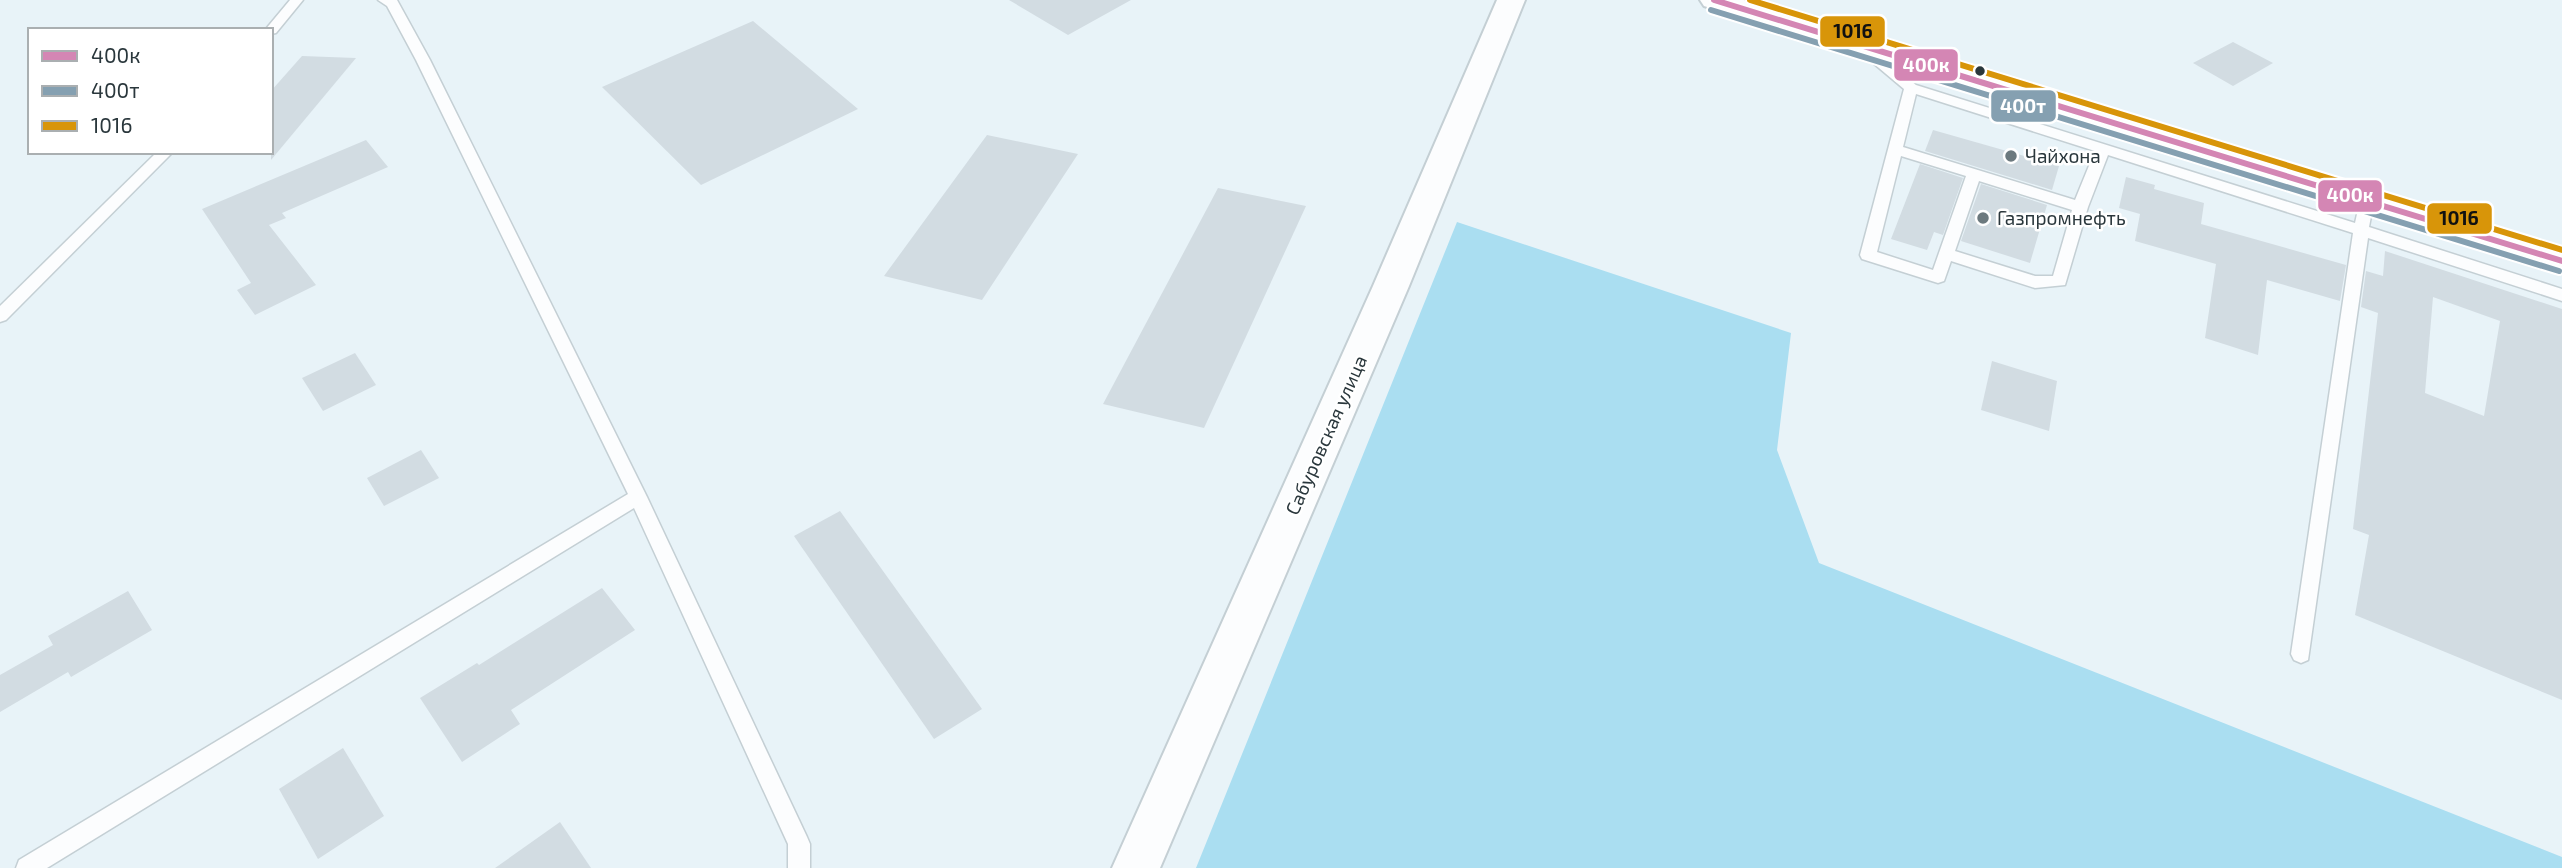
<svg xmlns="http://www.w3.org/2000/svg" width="2562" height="868" viewBox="0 0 2562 868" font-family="'Exo 2',sans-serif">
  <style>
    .green { fill: #aadef1 }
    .building { fill: #d2dce2; fill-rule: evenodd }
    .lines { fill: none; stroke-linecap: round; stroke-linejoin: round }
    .service-casing { stroke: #c4cfd4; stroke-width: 3 }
    .tertiary-casing { stroke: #c4cfd4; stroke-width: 4 }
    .primary-casing { stroke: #c4cfd4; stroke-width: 4 }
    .service { fill: #fcfdfe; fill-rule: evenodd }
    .tertiary { fill: #fcfdfe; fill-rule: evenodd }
    .primary { fill: #fcfdfe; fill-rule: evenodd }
    .bus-1-casing { stroke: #fff; stroke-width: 10 }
    .bus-2-casing { stroke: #fff; stroke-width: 10 }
    .bus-3-casing { stroke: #fff; stroke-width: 10 }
    .bus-1 { stroke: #d486b4; stroke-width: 6 }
    .bus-2 { stroke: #85a0b1; stroke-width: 6 }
    .bus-3 { stroke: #d89509; stroke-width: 6 }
    .bus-dot { fill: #2a373c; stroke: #fff; stroke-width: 2.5 }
    .poi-dot { fill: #6c797e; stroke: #fff; stroke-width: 2.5 }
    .labels { text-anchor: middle; stroke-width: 5; stroke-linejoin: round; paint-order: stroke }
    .poi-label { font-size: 19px; fill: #2a373c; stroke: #fff; text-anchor: start }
    .street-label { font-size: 19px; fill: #2a373c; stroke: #fff }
    .line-badge { stroke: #fff; stroke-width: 2.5 }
    .badge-label { font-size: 19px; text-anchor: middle; font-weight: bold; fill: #fff }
    .pale-badge-label { font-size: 19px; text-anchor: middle; font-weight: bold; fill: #111 }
  </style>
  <rect width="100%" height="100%" fill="#e8f3f8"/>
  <path class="green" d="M1457 222 1791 333 1777 450 1819 563 2562 857V868H1196Z"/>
  <g class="building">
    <path d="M1009 0H1131L1068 35Z"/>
    <path d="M753 21 858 109 701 185 602 87Z"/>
    <path d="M2233 42 2273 63 2233 86 2193 63Z"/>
    <path d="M302 56 356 58 271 160V91Z"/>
    <path d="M1933 130 2059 166 2052 190 1925 151Z"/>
    <path d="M987 135 1078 154 982 300 884 276Z"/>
    <path d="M366 140 388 167 282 213 286 218 269 225 316 285 255 315 237 290 251 283 202 209Z"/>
    <path d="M1920 164 1963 178 1943 235 1934 232 1927 250 1891 239Z"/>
    <path d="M2126 177 2155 185 2154 189 2204 203 2201 224 2346 265 2340 301 2267 280 2258 355 2205 338 2216 264 2135 241 2140 214 2119 208Z"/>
    <path d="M1981 184 2047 205 2030 263 1961 241Z"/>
    <path d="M1218 188 1306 206 1204 428 1103 404Z"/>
    <path d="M2385 251 2562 309V700L2355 615 2369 535 2353 529 2378 313 2361 307 2366 271 2383 276ZM2433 297 2500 321 2484 416 2425 393Z"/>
    <path d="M355 353 376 385 323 411 302 378Z"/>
    <path d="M1992 361 2057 381 2049 431 1981 410Z"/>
    <path d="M421 450 439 478 384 506 367 478Z"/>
    <path d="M840 511 982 709 934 739 794 536Z"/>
    <path d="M602 588 635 630 511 710 520 724 462 762 420 698 477 663 479 665Z"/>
    <path d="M128 591 152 630 71 677 68 672 0 712V675L53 645 48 636Z"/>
    <path d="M343 748 384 816 318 859 279 789Z"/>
    <path d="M560 822 591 868H495Z"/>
  </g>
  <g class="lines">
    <g class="service-casing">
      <g id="service">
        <path d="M290 0H303L276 33 271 34V30H265Z"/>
        <path d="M378 0H397L430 60 647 497 807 837 810 844V868H788V844L634 508 47 868H16L19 860 628 494 416 60 387 6Z"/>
        <path d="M1859 40 1916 85 2355 223 2361 196H2371L2374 200 2369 227 2562 289V301L2368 238 2308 660 2301 663 2294 660 2291 654 2353 233 2108 155 2088 207 2065 285 2035 288 1951 261 1944 281 1938 283 1862 259 1860 255 1904 89 1854 47V41ZM1916 94 2095 151 2075 200 1903 147ZM1901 156 1966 176 1933 270 1877 252ZM1979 181 2072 210 2053 276H2035L1955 251Z"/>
        <path d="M157 152H173L6 320 0 322V306Z"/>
      </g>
    </g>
    <g class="tertiary-casing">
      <path id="tertiary" d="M1497 0H1525L1409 286 1160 868H1112L1373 286Z"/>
    </g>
    <g class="primary-casing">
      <path id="primary" d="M1700 0H1744L2562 249V273L1704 6Z"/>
    </g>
    <use href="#service" class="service"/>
    <use href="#tertiary" class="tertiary"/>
    <use href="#primary" class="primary"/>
    <g class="bus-1-casing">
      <path id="bus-1" d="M1714 0 2562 261"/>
    </g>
    <g class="bus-2-casing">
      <path id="bus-2" d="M1711 10 2559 271"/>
    </g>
    <g class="bus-3-casing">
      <path id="bus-3" d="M1750 0 2562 250"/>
    </g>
    <use href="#bus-1" class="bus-1"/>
    <use href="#bus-2" class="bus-2"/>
    <use href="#bus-3" class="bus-3"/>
  </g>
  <circle class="bus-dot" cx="1980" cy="71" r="6"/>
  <g class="poi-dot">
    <circle cx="2011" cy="156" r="7"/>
    <circle cx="1983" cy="218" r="7"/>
  </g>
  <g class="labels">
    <g class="poi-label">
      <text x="2025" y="163">Чайхона</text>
      <text x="1997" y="225">Газпромнефть</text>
    </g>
    <g class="street-label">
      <text transform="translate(1326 435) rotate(-66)" y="7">Сабуровская улица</text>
    </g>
  </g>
  <g class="line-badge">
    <rect x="1819" y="15" width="67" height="33" rx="7" fill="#d89509"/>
    <rect x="1893" y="48" width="66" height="34" rx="7" fill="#d486b4"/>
    <rect x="1990" y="89" width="67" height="34" rx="7" fill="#85a0b1"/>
    <rect x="2317" y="179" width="66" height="34" rx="7" fill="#d486b4"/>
    <rect x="2426" y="202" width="67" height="33" rx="7" fill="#d89509"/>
  </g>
  <g class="badge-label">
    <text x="1926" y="72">400к</text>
    <text x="2023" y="113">400т</text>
    <text x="2350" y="202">400к</text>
  </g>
  <g class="pale-badge-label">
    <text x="1853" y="38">1016</text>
    <text x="2459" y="225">1016</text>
  </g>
  <rect x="28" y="28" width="245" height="126" fill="#ffffff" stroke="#aaafb1" stroke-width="2"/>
  <rect x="42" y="51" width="35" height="10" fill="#d486b4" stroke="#aaafb1" stroke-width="2"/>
  <text x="91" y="63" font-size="21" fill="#2a373c">400к</text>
  <rect x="42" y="86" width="35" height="10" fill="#85a0b1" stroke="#aaafb1" stroke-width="2"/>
  <text x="91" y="98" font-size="21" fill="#2a373c">400т</text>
  <rect x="42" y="121" width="35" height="10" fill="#d89509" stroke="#aaafb1" stroke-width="2"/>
  <text x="91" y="133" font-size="21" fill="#2a373c">1016</text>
</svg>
